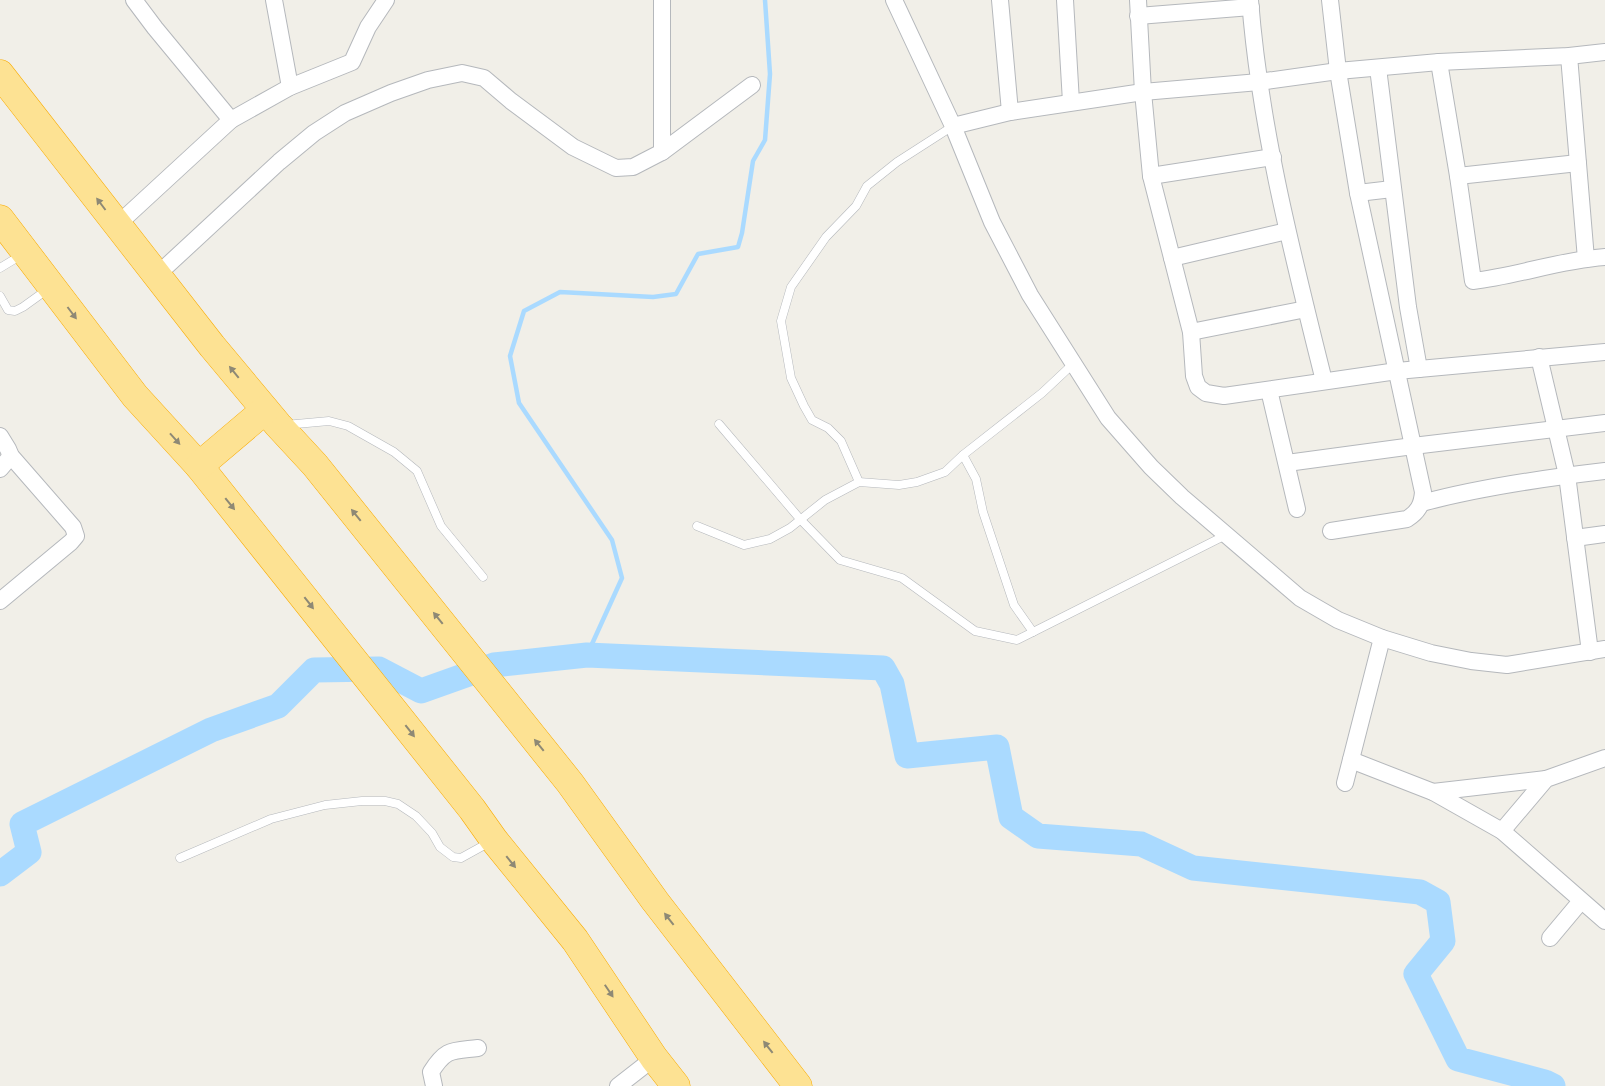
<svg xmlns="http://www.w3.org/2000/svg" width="1605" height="1086" viewBox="0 0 1605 1086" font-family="Lato,sans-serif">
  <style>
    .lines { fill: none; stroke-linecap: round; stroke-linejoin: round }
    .stream { stroke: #aadaff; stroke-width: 4.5 }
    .river { stroke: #aadaff; stroke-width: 25 }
    .lane-casing { stroke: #b5b8bc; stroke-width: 9 }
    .street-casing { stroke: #b5b8bc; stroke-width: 18 }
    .highway-casing { stroke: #f9ab00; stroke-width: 29 }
    .lane { stroke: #fff; stroke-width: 8 }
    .street { stroke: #fff; stroke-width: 16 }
    .highway { stroke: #fde293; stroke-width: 28 }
    .oneway { fill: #8e8975 }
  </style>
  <rect width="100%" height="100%" fill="#f1efe8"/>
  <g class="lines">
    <path class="stream" d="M587 655 622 578 612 540 519 403 510 356 524 311 560 292 653 297 676 294 698 254 738 247 742 233 753 161 765 140 770 74 765 0"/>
    <path class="river" d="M0 874 29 852 22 824 211 730 278 706 314 670 379 669 421 691 494 665 587 655 883 668 892 684 907 756 997 747 1011 817 1038 836 1141 844 1193 868 1420 892 1438 902 1443 941 1416 974 1458 1059 1545 1082 1553 1086"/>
    <g class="lane-casing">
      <g id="lane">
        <path d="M0 268 23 254"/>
        <path d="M0 296 8 310 15 311 23 307 48 289"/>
        <path d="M719 424 800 519 840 560 902 578 975 631 1017 640 1033 632"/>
        <path d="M285 425 329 421 348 426 394 452 417 471 441 526 483 577"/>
        <path d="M963 455 976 479 983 512 1014 605 1033 632 1226 535"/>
        <path d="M859 482 841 441 828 428 812 420 804 406 791 378 781 321 791 287 826 237 856 206 867 186 897 162 953 126"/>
        <path d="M697 526 744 545 770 539 790 528 825 500 859 482 899 485 917 482 945 472 963 455 1042 393 1074 363"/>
        <path d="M180 858 271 819 325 805 362 801H385L398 804 416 816 432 833 440 847 453 857 461 858 490 842"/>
      </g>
    </g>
    <g class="street-casing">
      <g id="street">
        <path d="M134 0 155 28 231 120"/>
        <path d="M274 0 290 87"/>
        <path d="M662 0V152"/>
        <path d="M894 0 953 126 992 222 1030 295 1108 418 1151 467 1182 497 1300 598 1338 620 1382 638 1431 653 1471 661 1507 665 1605 649"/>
        <path d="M1000 0 1010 112"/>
        <path d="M1065 0 1071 102"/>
        <path d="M1138 0 1143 92 1151 176 1191 332 1194 376 1198 387 1206 393 1224 396 1397 371 1605 352"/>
        <path d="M1250 0C1260 129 1293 256 1324 381"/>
        <path d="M1330 0 1338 71 1358 193 1423 492C1422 505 1418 512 1407 519L1331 531"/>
        <path d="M1138 16 1251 7"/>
        <path d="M1569 56 1586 259"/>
        <path d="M1439 62 1458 176 1473 281C1517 276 1560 260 1605 257"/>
        <path d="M1378 68 1408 307 1419 369"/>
        <path d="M953 126 1010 112 1143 92 1259 82 1338 71 1439 62 1569 56 1605 52"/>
        <path d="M1151 176 1273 157"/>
        <path d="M1458 176 1578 163"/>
        <path d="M1358 193 1392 189"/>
        <path d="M117 225 231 120 290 87 352 62 368 27 386 0"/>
        <path d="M1172 258 1287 231"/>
        <path d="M157 275 279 162 314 133 345 113 391 93 428 80 462 73 484 78 511 101 573 147 616 168 633 167 662 152 752 85"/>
        <path d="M1191 332 1306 309"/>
        <path d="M1539 357 1567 475 1590 652"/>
        <path d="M1269 390 1297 509"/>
        <path d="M0 436 8 449 11 456 73 527 76 536 71 542 0 601"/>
        <path d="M1287 463 1413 446 1605 423"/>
        <path d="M0 469 11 456"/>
        <path d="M1422 503C1481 487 1545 478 1605 471"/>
        <path d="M1575 538 1605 534"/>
        <path d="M1351 760 1433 792 1502 831 1605 921"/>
        <path d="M1345 783 1382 638"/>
        <path d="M1433 792 1546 779"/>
        <path d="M1502 831 1546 779 1605 758"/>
        <path d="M1550 938 1581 901"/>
        <path d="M434 1086 431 1072C446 1048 452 1051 478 1048"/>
        <path d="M618 1086 654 1058"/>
      </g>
    </g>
    <g class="highway-casing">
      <g id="highway">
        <path d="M0 74 212 346 278 425 315 465 570 783 655 901 798 1086"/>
        <path d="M0 219 135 396 199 466 472 809 494 840 575 940 654 1058 676 1086"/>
        <path d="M199 466 265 410"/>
      </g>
    </g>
    <use href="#lane" class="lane"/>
    <use href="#street" class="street"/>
    <use href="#highway" class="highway"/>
  </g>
  <defs><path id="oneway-solid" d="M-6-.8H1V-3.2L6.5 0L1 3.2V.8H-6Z" transform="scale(1.25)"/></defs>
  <g class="oneway">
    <use href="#oneway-solid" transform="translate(101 204) rotate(-127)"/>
    <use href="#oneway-solid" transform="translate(72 313) rotate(53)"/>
    <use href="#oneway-solid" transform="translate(234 372) rotate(-129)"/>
    <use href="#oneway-solid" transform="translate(175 439) rotate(48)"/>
    <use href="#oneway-solid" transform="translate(230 504) rotate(51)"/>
    <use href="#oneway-solid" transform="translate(356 515) rotate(-129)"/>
    <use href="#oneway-solid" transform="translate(309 603) rotate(52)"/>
    <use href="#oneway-solid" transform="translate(438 618) rotate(-129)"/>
    <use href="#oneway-solid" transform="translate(410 731) rotate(52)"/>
    <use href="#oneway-solid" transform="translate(539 745) rotate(-129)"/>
    <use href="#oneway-solid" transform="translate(511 862) rotate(51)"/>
    <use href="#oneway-solid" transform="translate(669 919) rotate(-128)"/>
    <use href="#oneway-solid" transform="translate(609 991) rotate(56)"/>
    <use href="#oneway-solid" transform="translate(768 1047) rotate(-128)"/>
  </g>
</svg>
